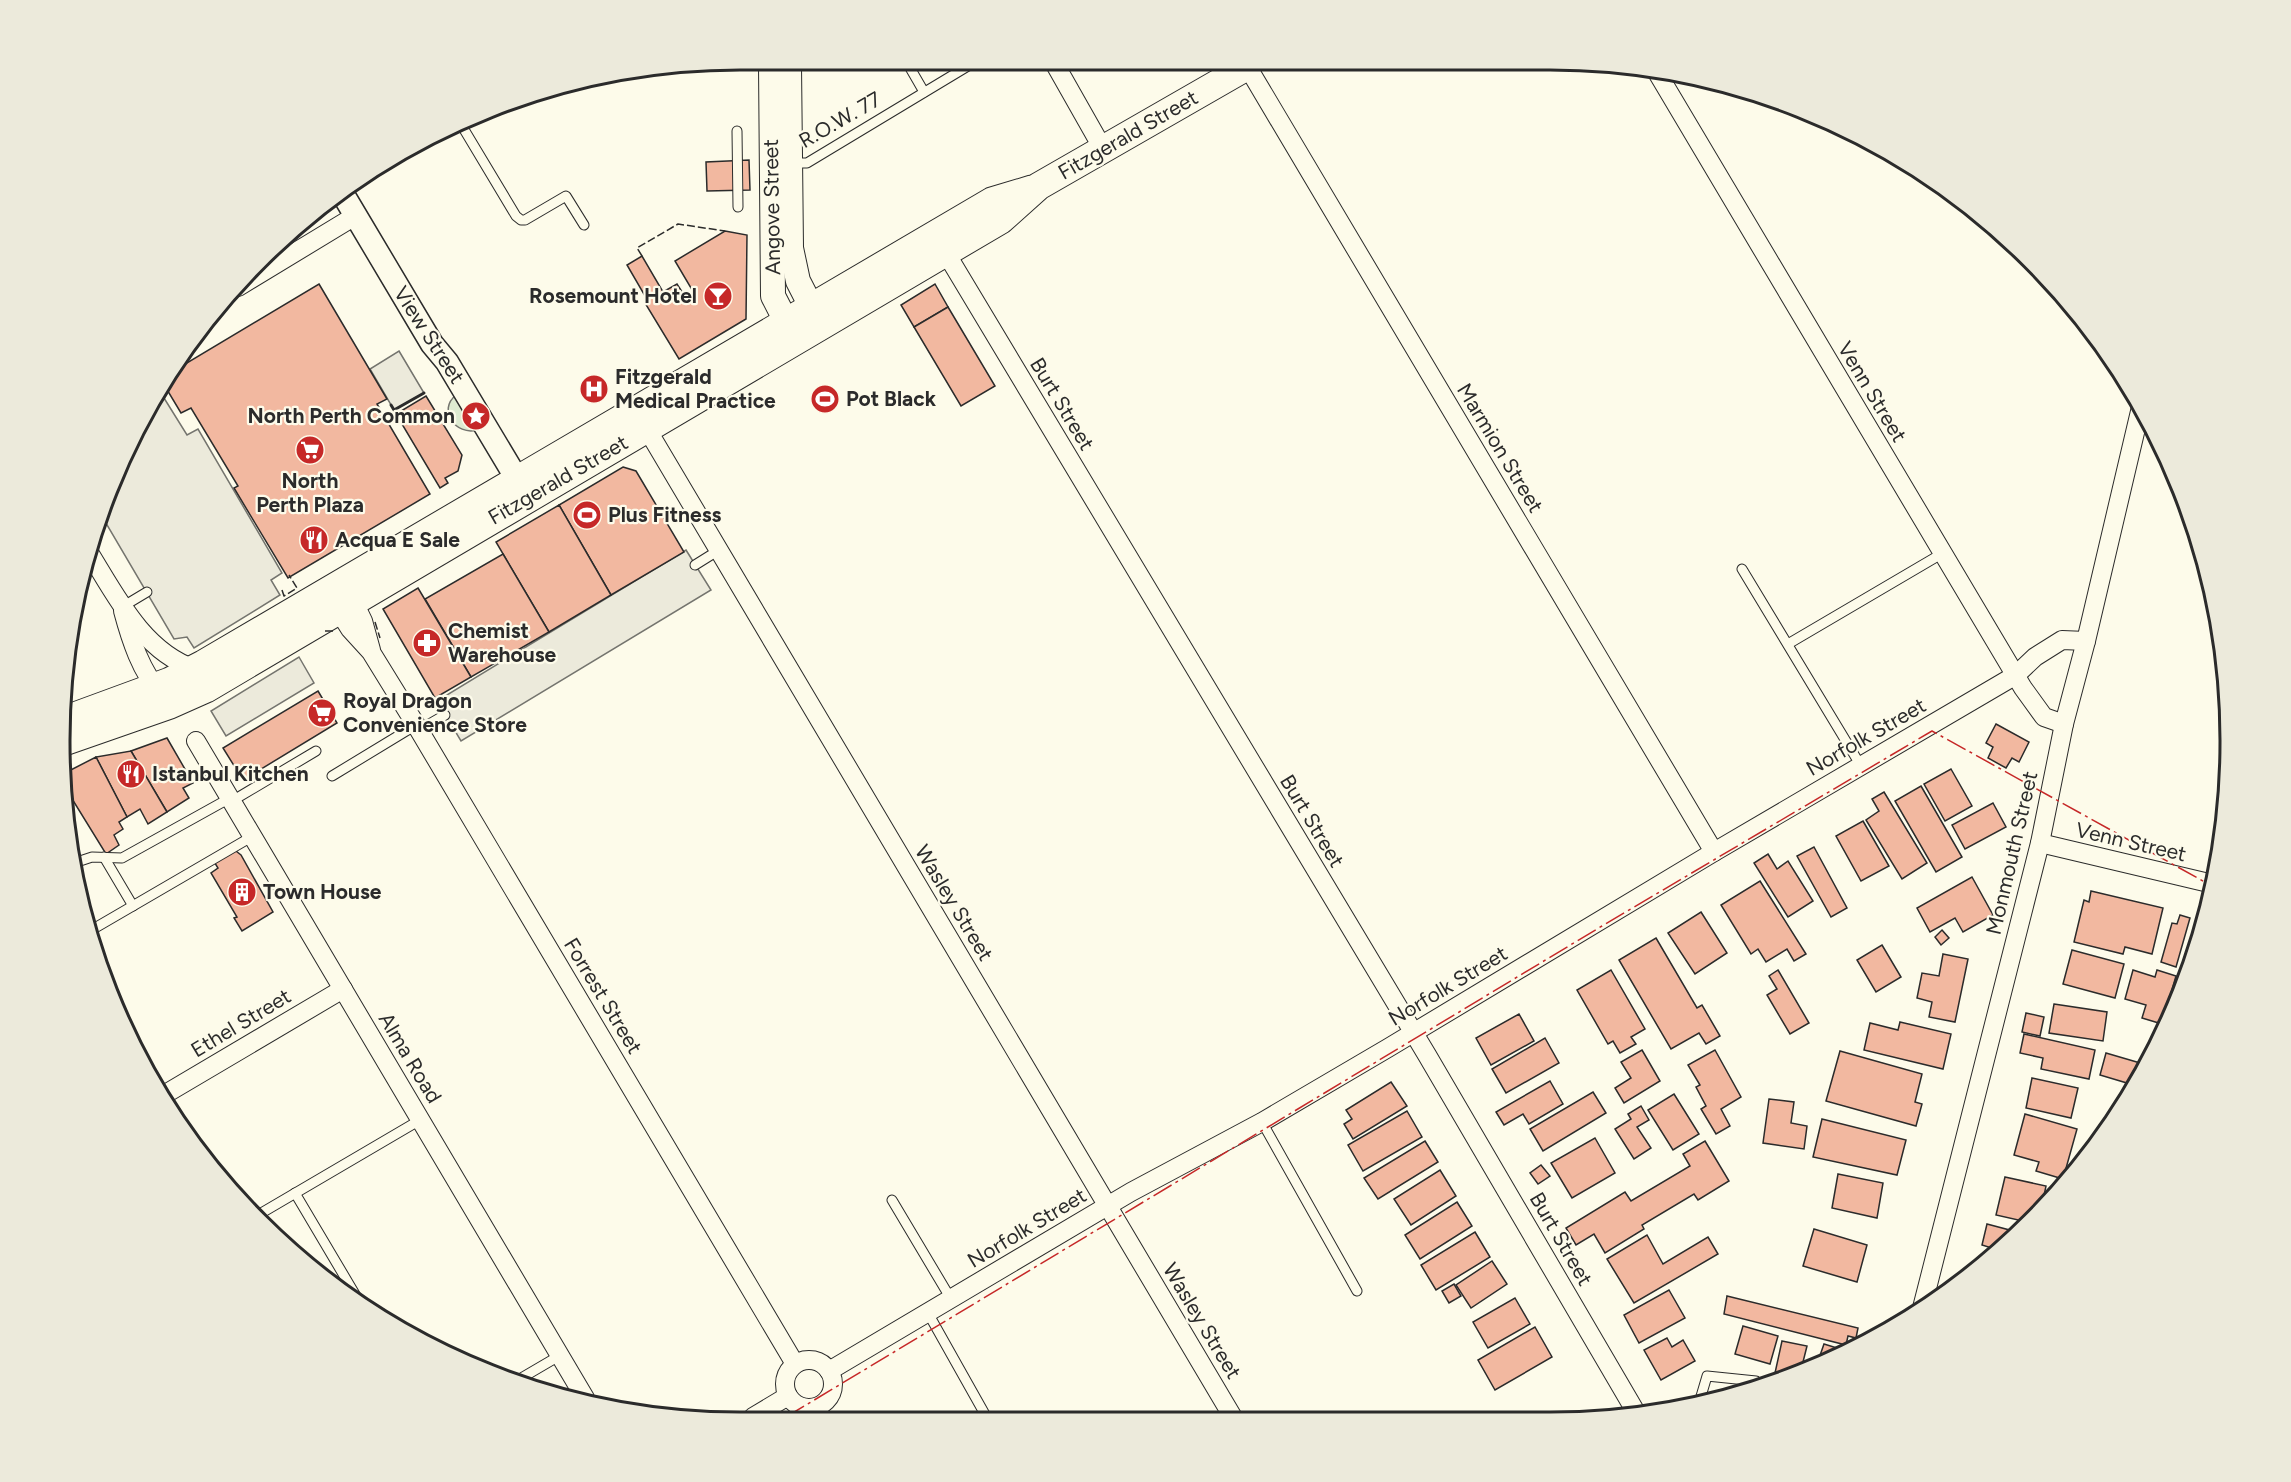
<svg xmlns="http://www.w3.org/2000/svg" width="2291" height="1482" viewBox="0 0 2291 1482" font-family="Figtree,sans-serif">
  <style>
    .green { fill: #deebd1; stroke: #74746e; stroke-width: 1.5 }
    .parking { fill: #eceadb; stroke: #74746e; stroke-width: 1.5 }
    .building { fill: #f2b8a0; stroke: #2b2b2b; stroke-width: 1.5 }
    .lines { fill: none; stroke-linecap: round; stroke-linejoin: round }
    .service-casing { stroke: #2b2b2b; stroke-width: 11 }
    .minor-casing { stroke: #2b2b2b; stroke-width: 20 }
    .tertiary-casing { stroke: #2b2b2b; stroke-width: 25 }
    .secondary-casing { stroke: #2b2b2b; stroke-width: 26 }
    .primary-casing { stroke: #2b2b2b; stroke-width: 29 }
    .service { stroke: #fdfbea; stroke-width: 9 }
    .minor { stroke: #fdfbea; stroke-width: 18 }
    .tertiary { stroke: #fdfbea; stroke-width: 22 }
    .secondary { stroke: #fdfbea; stroke-width: 24 }
    .primary { stroke: #fdfbea; stroke-width: 27 }
    .fence { stroke: #2b2b2b; stroke-width: 1.5; stroke-dasharray: 8 3; stroke-linecap: butt }
    .wall { stroke: #2b2b2b; stroke-width: 3 }
    .power { stroke: #c62828; stroke-width: 1.5; stroke-dasharray: 21 4.5 3 4.5; stroke-linecap: butt }
    .labels { text-anchor: middle; stroke-width: 4.5; stroke-linejoin: round; paint-order: stroke }
    .street-label { font-size: 21px; fill: #2b2b2b; stroke: #fdfbea }
    .poi-label { font-size: 21px; font-weight: bold; fill: #2b2b2b; stroke: #fdfbea; text-anchor: start }
    .rim { fill: none; stroke: #2b2b2b; stroke-width: 3 }
  </style>
  <rect width="100%" height="100%" fill="#fdfbea"/>
  <path class="green" d="M456 395 477 430C456 436 437 410 456 395Z"/>
  <g class="parking">
    <path d="M399 351 424 393 394 410 370 369Z"/>
    <path d="M164 398 187 435 198 429 282 573 271 580 280 595 194 648 187 637 174 639 100 513 148 407Z"/>
    <path d="M686 550 711 590 461 741 437 701Z"/>
    <path d="M299 657 314 683 226 736 211 711Z"/>
  </g>
  <g class="building">
    <path d="M749 160 750 190 707 191 706 162Z"/>
    <path d="M725 231 747 235 746 319 679 359 645 303 648 301 627 265 642 256 663 292 677 284 686 298 694 293 675 261Z"/>
    <path d="M319 284 387 399 377 404 430 494 288 578 234 488 238 486 191 408 181 413 163 383 170 373Z"/>
    <path d="M935 284 948 307 914 327 901 305Z"/>
    <path d="M948 307 995 386 961 406 914 327Z"/>
    <path d="M426 396 462 455 458 471 445 478 448 483 440 488 396 414Z"/>
    <path d="M623 467 636 471 684 552 611 595 559 505Z"/>
    <path d="M559 505 611 595 549 632 496 542Z"/>
    <path d="M503 554 549 632 471 677 425 599Z"/>
    <path d="M418 588 471 677 435 698 383 609Z"/>
    <path d="M318 691 337 723 243 780 223 748Z"/>
    <path d="M1996 724 2029 742 2019 762 2012 758 2006 768 1988 758 1993 747 1986 743Z"/>
    <path d="M167 738 193 783 183 788 189 798 167 812 131 751Z"/>
    <path d="M131 751 167 812 148 824 140 809 127 817 96 757Z"/>
    <path d="M96 757 127 817 119 822 123 829 114 835 119 845 106 854 61 781V775Z"/>
    <path d="M1951 769 1972 806 1945 821 1924 784Z"/>
    <path d="M1921 786 1962 857 1936 872 1895 801Z"/>
    <path d="M1884 792 1927 863 1902 879 1866 820 1879 811 1872 799Z"/>
    <path d="M1993 803 2006 827 1965 849 1952 825Z"/>
    <path d="M1863 821 1889 866 1861 881 1836 836Z"/>
    <path d="M1814 847 1847 908 1831 917 1797 856Z"/>
    <path d="M232 848 241 855 273 912 242 931 234 918 237 917 211 873 218 868 213 860Z"/>
    <path d="M1768 854 1777 869 1788 861 1813 901 1788 917 1754 863Z"/>
    <path d="M1972 877 1993 915 1963 932 1955 918 1930 932 1917 908Z"/>
    <path d="M1760 881 1806 954 1794 961 1787 949 1766 962 1758 949 1751 954 1721 905Z"/>
    <path d="M2091 891 2163 908 2152 954 2125 947 2123 954 2074 942 2084 900 2089 902Z"/>
    <path d="M1701 912 1727 953 1695 974 1668 933Z"/>
    <path d="M2180 915 2190 918 2176 967 2161 962 2172 923 2177 924Z"/>
    <path d="M1942 930 1949 938 1941 945 1935 937Z"/>
    <path d="M1656 938 1697 1008 1702 1005 1720 1036 1706 1044 1699 1033 1671 1049 1619 960Z"/>
    <path d="M1882 945 1901 977 1876 992 1857 960Z"/>
    <path d="M2072 950 2124 964 2115 998 2063 984Z"/>
    <path d="M1943 954 1968 959 1955 1022 1929 1017 1932 1002 1917 998 1922 973 1939 976Z"/>
    <path d="M1611 970 1645 1029 1631 1037 1636 1044 1620 1053 1613 1041 1608 1044 1577 990Z"/>
    <path d="M1778 970 1809 1023 1790 1034 1767 995 1777 989 1769 976Z"/>
    <path d="M2133 970 2155 977 2157 970 2176 976 2162 1024 2142 1018 2146 1005 2125 999Z"/>
    <path d="M2054 1004 2107 1012 2103 1041 2049 1033Z"/>
    <path d="M2026 1013 2044 1017 2040 1036 2022 1032Z"/>
    <path d="M1519 1014 1534 1041 1491 1065 1476 1038Z"/>
    <path d="M1900 1022 1951 1034 1943 1069 1864 1050 1870 1023 1898 1030Z"/>
    <path d="M2024 1034 2095 1050 2089 1079 2041 1069 2043 1058 2020 1053Z"/>
    <path d="M1545 1038 1559 1063 1506 1093 1492 1069Z"/>
    <path d="M1642 1050 1660 1081 1624 1103 1615 1088 1631 1078 1621 1062Z"/>
    <path d="M1715 1050 1741 1097 1721 1109 1730 1126 1716 1134 1701 1109 1706 1106 1696 1087 1700 1085 1688 1065Z"/>
    <path d="M1840 1051 1922 1074 1915 1102 1922 1104 1916 1126 1826 1101Z"/>
    <path d="M2106 1053 2147 1065 2137 1086 2100 1075Z"/>
    <path d="M2032 1078 2078 1088 2071 1118 2026 1108Z"/>
    <path d="M1550 1081 1563 1104 1529 1124 1523 1114 1504 1125 1496 1112Z"/>
    <path d="M1391 1082 1407 1106 1353 1139 1344 1124 1352 1119 1346 1110Z"/>
    <path d="M1593 1092 1606 1113 1543 1151 1530 1129Z"/>
    <path d="M1674 1094 1699 1134 1673 1150 1648 1110Z"/>
    <path d="M1769 1099 1794 1102 1791 1123 1807 1126 1804 1149 1763 1143Z"/>
    <path d="M1641 1106 1649 1120 1637 1127 1651 1148 1634 1159 1615 1129 1631 1119 1628 1114Z"/>
    <path d="M1407 1111 1422 1137 1363 1171 1348 1145Z"/>
    <path d="M2025 1114 2077 1129 2063 1179 2036 1171 2039 1162 2014 1155Z"/>
    <path d="M1822 1119 1906 1140 1897 1175 1813 1157Z"/>
    <path d="M1595 1138 1615 1173 1572 1198 1551 1163Z"/>
    <path d="M1425 1141 1438 1162 1378 1199 1364 1178Z"/>
    <path d="M1705 1141 1729 1181 1698 1200 1694 1194 1642 1225 1644 1229 1605 1253 1594 1234 1576 1245 1566 1228 1625 1192 1631 1201 1690 1166 1683 1154Z"/>
    <path d="M1541 1165 1550 1176 1538 1184 1530 1173Z"/>
    <path d="M1440 1170 1456 1196 1411 1225 1394 1199Z"/>
    <path d="M1838 1174 1883 1183 1877 1218 1832 1208Z"/>
    <path d="M2005 1177 2046 1186 2041 1210 2027 1222 1996 1215Z"/>
    <path d="M1457 1202 1472 1226 1420 1259 1405 1235Z"/>
    <path d="M1987 1224 2017 1232 1998 1250 1982 1245Z"/>
    <path d="M1814 1229 1867 1245 1857 1282 1803 1266Z"/>
    <path d="M1475 1232 1490 1257 1436 1290 1421 1265Z"/>
    <path d="M1647 1235 1663 1264 1708 1237 1718 1254 1634 1303 1607 1259Z"/>
    <path d="M1492 1261 1507 1284 1471 1308 1456 1285Z"/>
    <path d="M1454 1284 1461 1296 1449 1303 1442 1291Z"/>
    <path d="M1669 1290 1685 1318 1639 1343 1624 1315Z"/>
    <path d="M1727 1296 1858 1328 1856 1338 1848 1336 1846 1345 1724 1314Z"/>
    <path d="M1515 1298 1530 1324 1488 1348 1473 1322Z"/>
    <path d="M1743 1326 1778 1336 1770 1364 1735 1354Z"/>
    <path d="M1535 1327 1552 1357 1495 1390 1478 1360Z"/>
    <path d="M1667 1338 1672 1347 1683 1340 1695 1361 1661 1380 1644 1350Z"/>
    <path d="M1782 1341 1807 1346 1801 1370 1787 1376 1775 1373Z"/>
    <path d="M1824 1344 1850 1352 1817 1364Z"/>
  </g>
  <g class="lines">
    <g class="service-casing">
      <g id="service">
        <path d="M909 66 924 92"/>
        <path d="M462 126 516 216 521 220H525L566 196 584 225"/>
        <path d="M737 131 738 207"/>
        <path d="M791 163H807L968 66"/>
        <path d="M695 565 719 550"/>
        <path d="M1742 569 1861 766"/>
        <path d="M122 607 147 592"/>
        <path d="M1788 644 1943 553"/>
        <path d="M419 730 445 715"/>
        <path d="M332 776 416 725"/>
        <path d="M232 801 316 751"/>
        <path d="M104 857 133 906"/>
        <path d="M74 863 92 857 122 858 230 798"/>
        <path d="M88 932 253 836"/>
        <path d="M1262 1122 1357 1291"/>
        <path d="M295 1193 359 1301"/>
        <path d="M892 1200 951 1299"/>
        <path d="M258 1215 420 1120"/>
        <path d="M928 1313 987 1418"/>
        <path d="M518 1380 559 1356"/>
        <path d="M1699 1403 1707 1376 1756 1381"/>
      </g>
    </g>
    <g class="minor-casing">
      <g id="minor">
        <path d="M1056 66 1103 149"/>
        <path d="M1247 66 1714 852"/>
        <path d="M1655 69 2023 688 2044 717 2064 724"/>
        <path d="M946 253 1427 1055 1637 1414"/>
        <path d="M238 287 355 216"/>
        <path d="M641 419 1234 1419"/>
        <path d="M90 554C117 598 144 652 195 669"/>
        <path d="M349 592 363 621 371 650"/>
        <path d="M333 602 350 629 371 652 416 725 795 1364"/>
        <path d="M123 611C131 641 141 671 161 694"/>
        <path d="M196 741 585 1398"/>
        <path d="M2040 843 2213 884"/>
        <path d="M162 1096 343 989"/>
        <path d="M1922 1308 2040 843 2064 724 2086 641 2141 407"/>
        <circle cx="809" cy="1384" r="24"/>
        <path d="M829 1371 1131 1192 1262 1122 1388 1048 1714 852 2016 675 2035 657 2062 640 2086 641"/>
        <path d="M753 1417 788 1396"/>
      </g>
    </g>
    <g class="tertiary-casing">
      <path id="tertiary" d="M341 191 432 344 447 362 517 479"/>
    </g>
    <g class="secondary-casing">
      <g id="secondary">
        <path d="M771 66 773 296 795 339"/>
        <path d="M789 66 791 248 798 281 820 324"/>
      </g>
    </g>
    <g class="primary-casing">
      <g id="primary">
        <path d="M61 721 170 681 203 664 992 201 1032 189"/>
        <path d="M61 743 170 705 206 689 1001 220 1039 186 1248 66"/>
      </g>
    </g>
    <use href="#service" class="service"/>
    <use href="#minor" class="minor"/>
    <use href="#tertiary" class="tertiary"/>
    <use href="#secondary" class="secondary"/>
    <use href="#primary" class="primary"/>
    <g class="fence">
      <path d="M642 256 637 248 678 224 725 231"/>
      <path d="M282 590 284 596 297 588 289 575"/>
      <path d="M375 622 380 638"/>
      <path d="M325 631H336"/>
    </g>
    <path class="wall" d="M391 405 394 410 424 393"/>
    <path class="power" d="M786 1417 1602 926 1932 731 2212 886"/>
  </g>
  <defs>
    <g id="bar-disc" transform="scale(1.5)"><circle r="9.5" fill="#c62828" stroke="#fdfbea"/><path d="M-6-5H6L.8 .8V4.5H3.5V6h-7V4.5H-.8V.8Z" fill="#fff"/></g>
    <g id="hospital-disc" transform="scale(1.5)"><circle r="9.5" fill="#c62828" stroke="#fdfbea"/><path d="M-5-5h3v3.5h4V-5h3V5h-3V1.5h-4V5h-3Z" fill="#fff"/></g>
    <g id="stadium-disc" transform="scale(1.5)"><circle r="9.5" fill="#c62828" stroke="#fdfbea"/><path d="M0-5a6.5 5 0 1 0 0 10a6.5 5 0 1 0 0-10ZM-3.5-1.8h7v3.6h-7Z" fill="#fff"/></g>
    <g id="sight-disc" transform="scale(1.5)"><circle r="9.5" fill="#c62828" stroke="#fdfbea"/><path d="M0-6L1.8-2.2L6-1.7L2.9 1.2L3.7 5.4L0 3.3L-3.7 5.4L-2.9 1.2L-6-1.7L-1.8-2.2Z" fill="#fff"/></g>
    <g id="supermarket-disc" transform="scale(1.5)"><circle r="9.5" fill="#c62828" stroke="#fdfbea"/><path d="M-6-5.5h2.5l.6 2H6L4.5 2H-2.5L-4.4-4H-6ZM-1.5 3.2a1.3 1.3 0 1 0 .1 0ZM3 3.2a1.3 1.3 0 1 0 .1 0Z" fill="#fff"/></g>
    <g id="restaurant-disc" transform="scale(1.5)"><circle r="9.5" fill="#c62828" stroke="#fdfbea"/><path d="M-5-6h1v4h1v-4h1v4h1v-4h1v5L-1.5 .5V6h-2V.5L-5-1ZM5-6V6H3V1.5H1.5Q1.5-4 5-6Z" fill="#fff"/></g>
    <g id="pharmacy-disc" transform="scale(1.5)"><circle r="9.5" fill="#c62828" stroke="#fdfbea"/><path d="M-2-6h4v4h4v4h-4v4h-4v-4h-4v-4h4Z" fill="#fff"/></g>
    <g id="building-disc" transform="scale(1.5)"><circle r="9.5" fill="#c62828" stroke="#fdfbea"/><path d="M-4-6H4V6H1V3H-1V6H-4ZM-2.5-4.3h1.7v1.8h-1.7ZM.8-4.3h1.7v1.8H.8ZM-2.5-1h1.7V.8h-1.7ZM.8-1h1.7V.8H.8Z" fill="#fff"/></g>
  </defs>
  <g fill-rule="evenodd">
    <use href="#bar-disc" x="718" y="296"/>
    <use href="#hospital-disc" x="594" y="389"/>
    <use href="#stadium-disc" x="825" y="399"/>
    <use href="#sight-disc" x="476" y="416"/>
    <use href="#supermarket-disc" x="310" y="450"/>
    <use href="#stadium-disc" x="587" y="515"/>
    <use href="#restaurant-disc" x="314" y="540"/>
    <use href="#pharmacy-disc" x="427" y="643"/>
    <use href="#supermarket-disc" x="322" y="713"/>
    <use href="#restaurant-disc" x="131" y="774"/>
    <use href="#building-disc" x="242" y="892"/>
  </g>
  <g class="labels">
    <g class="street-label">
      <text transform="translate(840 120) rotate(-30)" y="7">R.O.W. 77</text>
      <text transform="translate(1128 135) rotate(-30)" y="7">Fitzgerald Street</text>
      <text transform="translate(772 207) rotate(-91)" y="7">Angove Street</text>
      <text transform="translate(429 335) rotate(57)" y="7">View Street</text>
      <text transform="translate(1872 392) rotate(59)" y="7">Venn Street</text>
      <text transform="translate(1062 404) rotate(59)" y="7">Burt Street</text>
      <text transform="translate(1500 448) rotate(59)" y="7">Marmion Street</text>
      <text transform="translate(558 480) rotate(-30)" y="7">Fitzgerald Street</text>
      <text transform="translate(1866 737) rotate(-30)" y="7">Norfolk Street</text>
      <text transform="translate(1312 821) rotate(59)" y="7">Burt Street</text>
      <text transform="translate(2131 842) rotate(13)" y="7">Venn Street</text>
      <text transform="translate(2012 853) rotate(-77)" y="7">Monmouth Street</text>
      <text transform="translate(954 903) rotate(59)" y="7">Wasley Street</text>
      <text transform="translate(1448 986) rotate(-31)" y="7">Norfolk Street</text>
      <text transform="translate(603 996) rotate(59)" y="7">Forrest Street</text>
      <text transform="translate(241 1023) rotate(-31)" y="7">Ethel Street</text>
      <text transform="translate(410 1058) rotate(59)" y="7">Alma Road</text>
      <text transform="translate(1027 1228) rotate(-31)" y="7">Norfolk Street</text>
      <text transform="translate(1561 1239) rotate(60)" y="7">Burt Street</text>
      <text transform="translate(1202 1321) rotate(59)" y="7">Wasley Street</text>
    </g>
    <g class="poi-label">
      <text x="697" y="303" text-anchor="end">Rosemount Hotel</text>
      <text x="615" y="384">Fitzgerald<tspan x="615" dy="24">Medical Practice</tspan></text>
      <text x="846" y="406">Pot Black</text>
      <text x="455" y="423" text-anchor="end">North Perth Common</text>
      <text x="310" y="488" text-anchor="middle">North<tspan x="310" dy="24">Perth Plaza</tspan></text>
      <text x="608" y="522">Plus Fitness</text>
      <text x="335" y="547">Acqua E Sale</text>
      <text x="448" y="638">Chemist<tspan x="448" dy="24">Warehouse</tspan></text>
      <text x="343" y="708">Royal Dragon<tspan x="343" dy="24">Convenience Store</tspan></text>
      <text x="152" y="781">Istanbul Kitchen</text>
      <text x="263" y="899">Town House</text>
    </g>
  </g>
  <path d="M0 0H2291V1482H0ZM740 70H1550A670 670 0 0 1 2220 740V742A670 670 0 0 1 1550 1412H740A670 670 0 0 1 70 742V740A670 670 0 0 1 740 70Z" fill="#eceadb" fill-rule="evenodd"/>
  <path class="rim" d="M740 70H1550A670 670 0 0 1 2220 740V742A670 670 0 0 1 1550 1412H740A670 670 0 0 1 70 742V740A670 670 0 0 1 740 70Z"/>
</svg>
